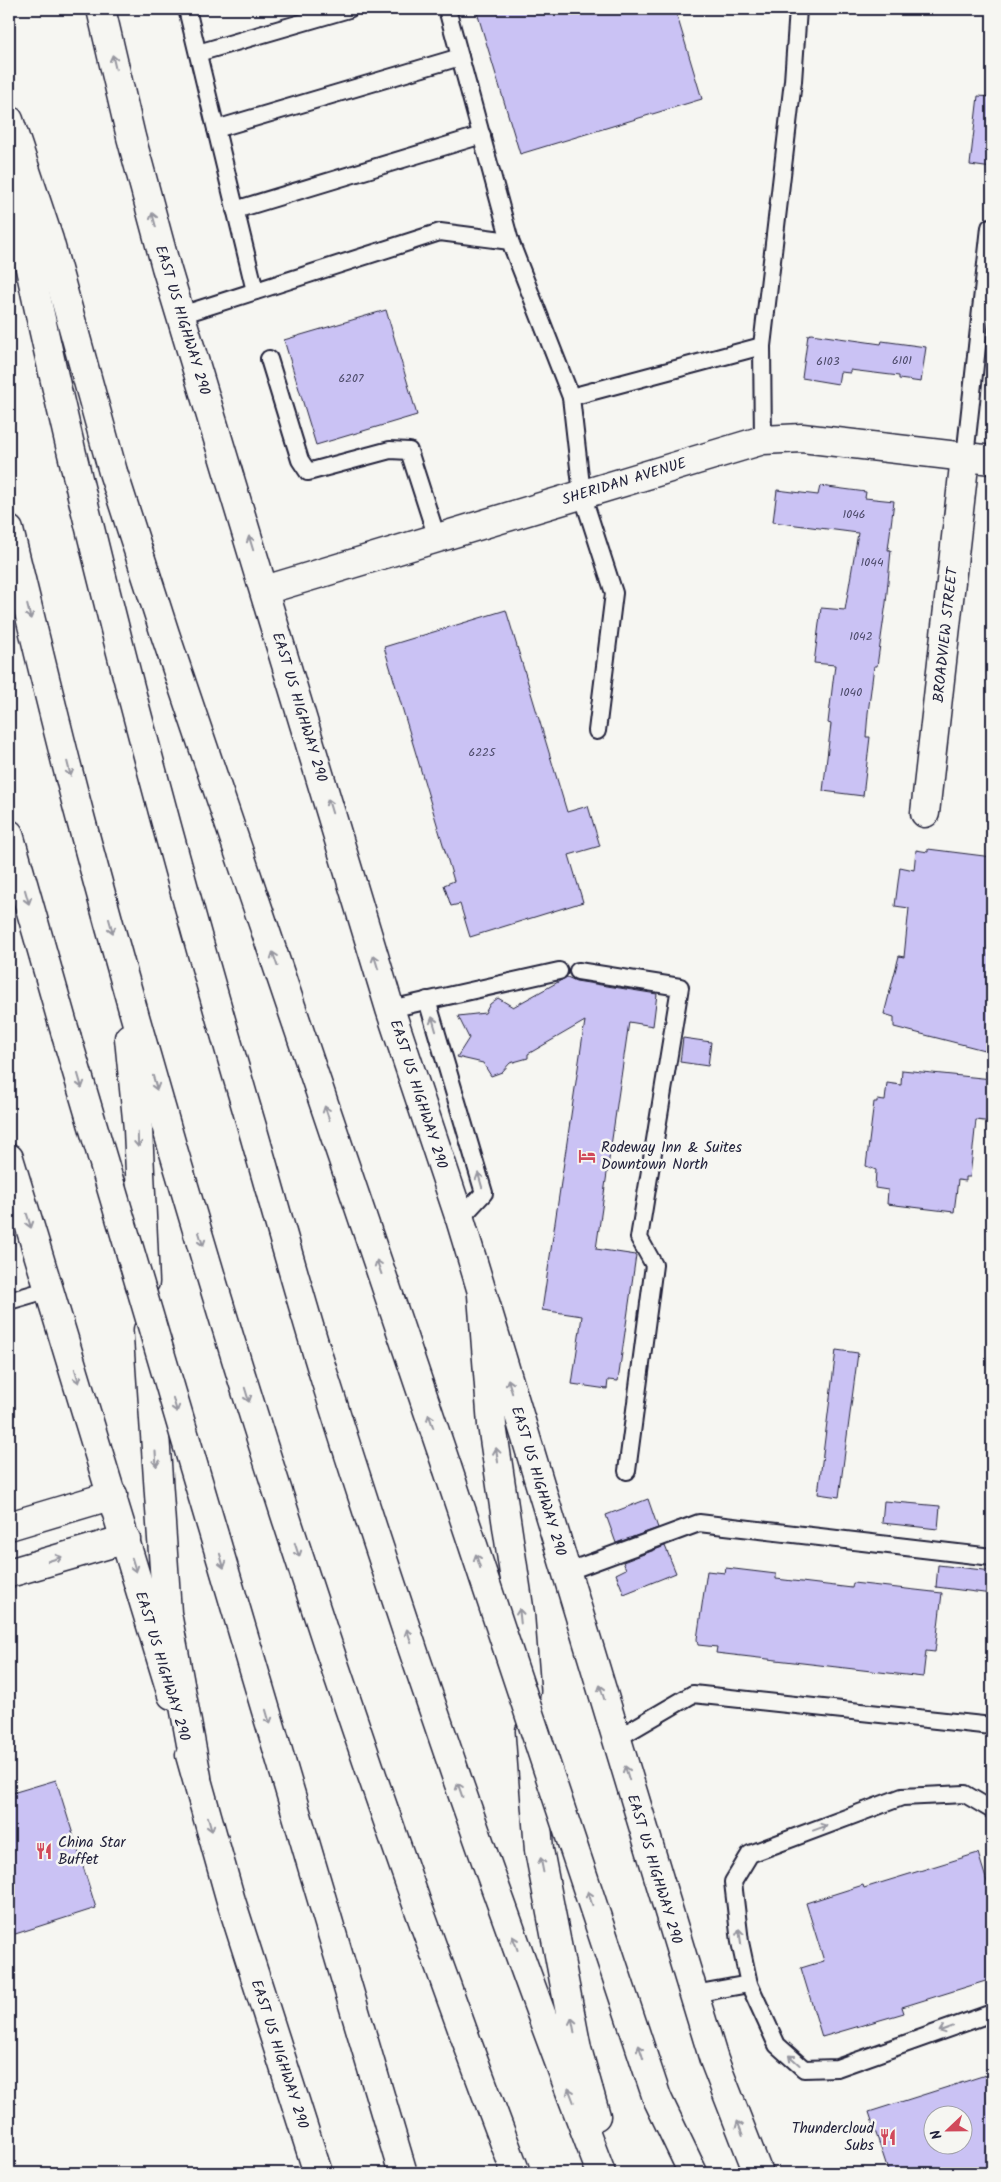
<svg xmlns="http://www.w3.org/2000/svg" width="1001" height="2182" viewBox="0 0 1001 2182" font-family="Kalam,sans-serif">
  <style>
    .building { fill: #cac2f4; stroke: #22223b; fill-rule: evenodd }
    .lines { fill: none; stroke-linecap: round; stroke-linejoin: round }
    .service-casing { stroke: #22223b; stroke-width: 20 }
    .minor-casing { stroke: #22223b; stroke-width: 31 }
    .secondary-casing { stroke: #22223b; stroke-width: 31 }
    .motorway-casing { stroke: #22223b; stroke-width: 31 }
    .service { stroke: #f6f6f2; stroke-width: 16 }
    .minor { stroke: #f6f6f2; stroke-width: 28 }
    .secondary { stroke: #f6f6f2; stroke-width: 28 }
    .motorway { stroke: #f6f6f2; stroke-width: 28 }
    .motorway-bridge-casing { stroke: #22223b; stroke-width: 31; stroke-linecap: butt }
    .motorway-bridge { stroke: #f6f6f2; stroke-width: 28 }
    .oneway { stroke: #9797a0 }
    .labels { text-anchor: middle; stroke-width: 5; stroke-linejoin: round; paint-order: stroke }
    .number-label { font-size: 12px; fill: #4c4a69 }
    .street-label { font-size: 15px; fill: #22223b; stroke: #f6f6f2 }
    .poi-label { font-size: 15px; fill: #22223b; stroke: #f6f6f2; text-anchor: start }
  </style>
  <rect width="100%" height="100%" fill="#f6f6f2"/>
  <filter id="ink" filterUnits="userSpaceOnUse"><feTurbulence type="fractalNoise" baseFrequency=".02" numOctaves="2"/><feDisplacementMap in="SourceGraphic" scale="10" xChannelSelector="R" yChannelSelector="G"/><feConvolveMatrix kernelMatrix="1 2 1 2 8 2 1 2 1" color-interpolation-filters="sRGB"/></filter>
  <g filter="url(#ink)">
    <g class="building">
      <path d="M476 9H675L702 99 520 154Z"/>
      <path d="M978 96 992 97V168L970 165Z"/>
      <path d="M386 310 417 415 316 445 284 340Z"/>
      <path d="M811 334 881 344 882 341 926 347 921 382 899 379V376L850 370V373L840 372 838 384 802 378 808 335Z"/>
      <path d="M820 486 866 492 865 498 894 501 888 550H891L886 603 877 666H874L868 713 866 737H870L863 796 823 791 831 724 828 723 835 665 814 663 821 608 845 610 858 533 773 522 777 490 818 495Z"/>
      <path d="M506 610 567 812 588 806 600 846 569 855 583 902 470 937 460 904 451 906 444 885 454 881 384 647Z"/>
      <path d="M928 849 992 857V944L989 956 992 957V1052L894 1027V1017L884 1014 899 956 904 957 909 908 895 906 900 867 914 870 916 850 928 852Z"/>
      <path d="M567 977 576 981 657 994 653 1026 629 1022 596 1249 636 1255 618 1381 608 1380 607 1389 572 1384 582 1316 542 1310 585 1021 528 1054V1058L510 1063 502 1072 491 1076 483 1063 457 1057 469 1038 458 1016 485 1013 490 1004 498 998 513 1007Z"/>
      <path d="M683 1038 711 1042 708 1066 680 1062Z"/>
      <path d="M902 1070 992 1079V1122L976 1120 970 1177H966V1181L958 1180 954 1212 887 1204 888 1190 875 1188 876 1170 866 1166 874 1102H877V1100L885 1101 887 1083 901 1085Z"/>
      <path d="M836 1350 858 1353 839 1497 818 1494Z"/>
      <path d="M648 1499 658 1528 616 1543 606 1515Z"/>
      <path d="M884 1501 940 1506 938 1529 882 1523Z"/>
      <path d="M665 1546 676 1573 624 1594 616 1574 626 1569 623 1562Z"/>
      <path d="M938 1565 992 1571V1594L936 1587Z"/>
      <path d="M726 1568 776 1574V1579L852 1588 853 1583 942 1593 935 1652 926 1651 923 1677 716 1653 717 1647 698 1645 697 1639 707 1571 725 1573Z"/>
      <path d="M56 1780 96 1908 9 1936V1794Z"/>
      <path d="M978 1853 992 1898V1979L902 2007 904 2013 822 2037 801 1968 824 1961 806 1903 863 1885 864 1888Z"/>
      <path d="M992 2073V2173H889L869 2112ZM934 2114H964V2144H934Z"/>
    </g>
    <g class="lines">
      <g class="service-casing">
        <g id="service">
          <path d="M187 9 255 291"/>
          <path d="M447 9 510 241"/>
          <path d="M198 53 349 9"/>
          <path d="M216 129 460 57"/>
          <path d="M235 210 482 135"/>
          <path d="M181 315 440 232 510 241 571 397"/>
          <path d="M269 359 300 460 308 472 390 450 409 451 437 538"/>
          <path d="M763 440 762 346 793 81 798 9"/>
          <path d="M965 457 990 227"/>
          <path d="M597 731 614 593 582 494 571 397 762 346"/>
          <path d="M578 971 680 987 639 1238 654 1265 627 1471"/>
          <path d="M427 1000 484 1193 460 1219"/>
          <path d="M390 1009 559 971"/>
          <path d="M9 1301 50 1289"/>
          <path d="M566 1572 699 1523 992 1557"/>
          <path d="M616 1739 693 1694 992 1726"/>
          <path d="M992 1810 965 1794 902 1797 750 1854 733 1882 740 1942 749 1984 777 2045 804 2069 837 2068 992 2013"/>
          <path d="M694 1994 749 1984"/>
        </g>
      </g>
      <g class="minor-casing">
        <g id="minor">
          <path d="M265 590 763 440 802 438 992 460"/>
          <path d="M925 813 965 457"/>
          <path d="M9 1526 113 1495"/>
          <path d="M9 1573 126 1539"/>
        </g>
      </g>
      <g class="secondary-casing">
        <g id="secondary">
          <path d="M101 9 131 137 166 267 390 1009 460 1219 685 1965 714 2060 758 2173"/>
          <path d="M9 1158 172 1695"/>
          <path d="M190 1755 231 1901 318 2173"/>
        </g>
      </g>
      <g class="motorway-casing">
        <g id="motorway">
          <path d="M9 120 49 240 113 472 165 634 447 1467"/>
          <path d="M9 169C75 492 159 811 252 1127 276 1211 299 1295 325 1379 409 1647 501 1912 601 2173"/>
          <path d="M9 530C33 628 56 727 82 824 204 1280 348 1732 516 2173"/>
          <path d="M9 834 66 1035"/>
          <path d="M129 1038 138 1129 145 1282"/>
          <path d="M482 1295 492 1425 520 1614 526 1691"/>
          <path d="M148 1330 167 1613 197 1777"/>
          <path d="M530 1731 539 1850 577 2049 596 2116"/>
          <path d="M657 2098 693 2173"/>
        </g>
      </g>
      <use href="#service" class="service"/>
      <use href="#minor" class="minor"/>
      <use href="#secondary" class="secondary"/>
      <use href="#motorway" class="motorway"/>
      <g class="motorway-bridge-casing">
        <g id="motorway-bridge">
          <path d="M66 1035 402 2170"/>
          <path d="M447 1467 657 2098"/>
        </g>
      </g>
      <use href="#motorway-bridge" class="motorway-bridge"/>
    </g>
    <defs><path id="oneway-shaft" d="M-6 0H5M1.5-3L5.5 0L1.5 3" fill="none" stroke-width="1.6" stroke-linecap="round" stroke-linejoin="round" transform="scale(1.25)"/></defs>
    <g class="oneway">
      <use href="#oneway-shaft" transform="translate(114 62) rotate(-103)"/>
      <use href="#oneway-shaft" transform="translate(154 220) rotate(-105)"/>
      <use href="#oneway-shaft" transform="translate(251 543) rotate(-107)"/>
      <use href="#oneway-shaft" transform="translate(29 612) rotate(76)"/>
      <use href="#oneway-shaft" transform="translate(69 769) rotate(76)"/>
      <use href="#oneway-shaft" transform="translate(330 806) rotate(-107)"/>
      <use href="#oneway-shaft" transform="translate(27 897) rotate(74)"/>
      <use href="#oneway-shaft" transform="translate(111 926) rotate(74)"/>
      <use href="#oneway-shaft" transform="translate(275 959) rotate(-109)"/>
      <use href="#oneway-shaft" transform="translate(376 962) rotate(-107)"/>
      <use href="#oneway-shaft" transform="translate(434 1024) rotate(-106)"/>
      <use href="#oneway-shaft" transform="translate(80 1081) rotate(74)"/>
      <use href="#oneway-shaft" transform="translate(155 1083) rotate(74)"/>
      <use href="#oneway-shaft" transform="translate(327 1113) rotate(-109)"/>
      <use href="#oneway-shaft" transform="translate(138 1140) rotate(88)"/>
      <use href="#oneway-shaft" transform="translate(480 1180) rotate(-106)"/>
      <use href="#oneway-shaft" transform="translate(29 1221) rotate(73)"/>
      <use href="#oneway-shaft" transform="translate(201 1239) rotate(73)"/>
      <use href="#oneway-shaft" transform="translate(379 1267) rotate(-109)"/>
      <use href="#oneway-shaft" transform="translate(77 1376) rotate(73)"/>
      <use href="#oneway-shaft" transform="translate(510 1386) rotate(-107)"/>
      <use href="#oneway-shaft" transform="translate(247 1395) rotate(73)"/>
      <use href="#oneway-shaft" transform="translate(175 1405) rotate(74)"/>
      <use href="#oneway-shaft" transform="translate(431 1421) rotate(-109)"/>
      <use href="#oneway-shaft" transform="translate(497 1455) rotate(-98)"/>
      <use href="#oneway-shaft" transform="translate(156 1459) rotate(86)"/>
      <use href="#oneway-shaft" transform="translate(297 1550) rotate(72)"/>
      <use href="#oneway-shaft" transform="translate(55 1559) rotate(-17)"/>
      <use href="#oneway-shaft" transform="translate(222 1561) rotate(74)"/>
      <use href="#oneway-shaft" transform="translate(478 1561) rotate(-108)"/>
      <use href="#oneway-shaft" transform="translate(134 1565) rotate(73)"/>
      <use href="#oneway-shaft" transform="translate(520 1616) rotate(-96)"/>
      <use href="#oneway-shaft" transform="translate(409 1636) rotate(-108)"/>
      <use href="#oneway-shaft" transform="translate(602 1692) rotate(-107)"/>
      <use href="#oneway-shaft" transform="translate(268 1717) rotate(74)"/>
      <use href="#oneway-shaft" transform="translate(627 1773) rotate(-107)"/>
      <use href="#oneway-shaft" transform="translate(460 1790) rotate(-109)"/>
      <use href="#oneway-shaft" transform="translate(210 1824) rotate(74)"/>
      <use href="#oneway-shaft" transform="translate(820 1828) rotate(-20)"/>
      <use href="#oneway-shaft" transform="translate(542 1865) rotate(-101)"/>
      <use href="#oneway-shaft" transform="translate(590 1898) rotate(-108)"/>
      <use href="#oneway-shaft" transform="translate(740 1936) rotate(-98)"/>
      <use href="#oneway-shaft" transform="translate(515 1943) rotate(-110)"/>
      <use href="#oneway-shaft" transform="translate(573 2025) rotate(-101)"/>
      <use href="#oneway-shaft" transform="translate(946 2029) rotate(160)"/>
      <use href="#oneway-shaft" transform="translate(641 2052) rotate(-108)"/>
      <use href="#oneway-shaft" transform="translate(794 2060) rotate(-138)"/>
      <use href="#oneway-shaft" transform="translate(571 2095) rotate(-111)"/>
      <use href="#oneway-shaft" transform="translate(740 2128) rotate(-111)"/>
    </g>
  </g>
  <defs>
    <g id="hotel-bare" transform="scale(1.35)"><path d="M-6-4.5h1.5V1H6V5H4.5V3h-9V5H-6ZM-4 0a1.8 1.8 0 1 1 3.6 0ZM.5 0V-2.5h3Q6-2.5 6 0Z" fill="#d1495b" stroke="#f6f6f2" stroke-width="2.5" paint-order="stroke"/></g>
    <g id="restaurant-bare" transform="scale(1.35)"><path d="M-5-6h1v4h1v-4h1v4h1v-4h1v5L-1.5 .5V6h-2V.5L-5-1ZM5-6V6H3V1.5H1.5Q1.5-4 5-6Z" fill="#d1495b" stroke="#f6f6f2" stroke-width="2.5" paint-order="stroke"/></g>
  </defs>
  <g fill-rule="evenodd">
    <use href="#hotel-bare" x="587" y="1156"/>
    <use href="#restaurant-bare" x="44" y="1851"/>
    <use href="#restaurant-bare" x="888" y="2137"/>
  </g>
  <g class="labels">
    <g class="number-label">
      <text x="902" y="364">6101</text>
      <text x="828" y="365">6103</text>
      <text x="351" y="382">6207</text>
      <text x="854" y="518">1046</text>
      <text x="872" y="566">1044</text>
      <text x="861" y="640">1042</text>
      <text x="851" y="696">1040</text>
      <text x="482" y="756">6225</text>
    </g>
    <g class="street-label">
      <text transform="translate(183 320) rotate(73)" y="5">EAST US HIGHWAY 290</text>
      <text transform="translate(624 481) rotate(-17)" y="5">SHERIDAN AVENUE</text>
      <text transform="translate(945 635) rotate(-84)" y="5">BROADVIEW STREET</text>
      <text transform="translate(300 707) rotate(73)" y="5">EAST US HIGHWAY 290</text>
      <text transform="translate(419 1094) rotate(72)" y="5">EAST US HIGHWAY 290</text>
      <text transform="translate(539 1481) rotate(73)" y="5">EAST US HIGHWAY 290</text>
      <text transform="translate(163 1666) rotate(73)" y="5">EAST US HIGHWAY 290</text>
      <text transform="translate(655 1869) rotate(73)" y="5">EAST US HIGHWAY 290</text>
      <text transform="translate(280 2054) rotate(72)" y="5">EAST US HIGHWAY 290</text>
    </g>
    <g class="poi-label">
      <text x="601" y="1152">Rodeway Inn &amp; Suites<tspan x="601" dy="17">Downtown North</tspan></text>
      <text x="58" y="1847">China Star<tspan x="58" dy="17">Buffet</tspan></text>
      <text x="874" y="2133" text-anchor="end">Thundercloud<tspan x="874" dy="17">Subs</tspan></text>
    </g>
  </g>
  <rect width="1001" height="2182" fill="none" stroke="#f6f6f2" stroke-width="30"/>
  <rect x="15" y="15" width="971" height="2152" fill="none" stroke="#22223b" stroke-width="2" filter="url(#ink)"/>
  <g transform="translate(948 2130) rotate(248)"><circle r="24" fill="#f6f6f2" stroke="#a1a1a9"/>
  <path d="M0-4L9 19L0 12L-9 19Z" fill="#d1495b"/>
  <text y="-8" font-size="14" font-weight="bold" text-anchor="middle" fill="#22223b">N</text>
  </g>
</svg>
